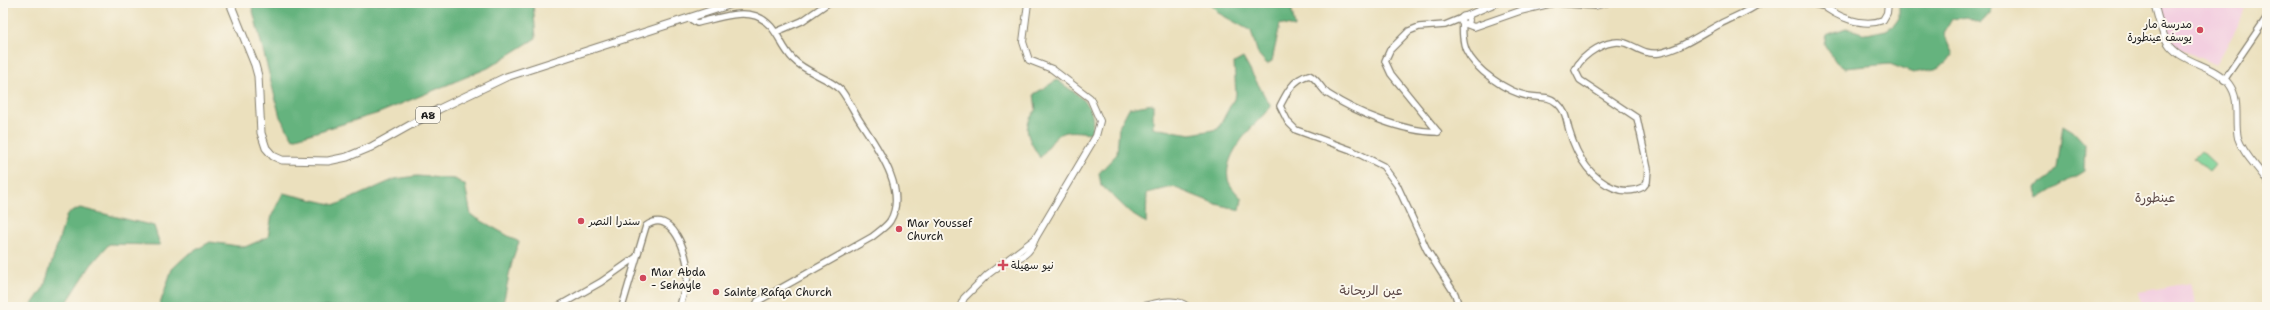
<svg xmlns="http://www.w3.org/2000/svg" width="2270" height="310" viewBox="0 0 2270 310" font-family="'Shantell Sans','Playpen Sans Arabic',sans-serif">
  <style>
    .built { fill: #f3cfe0 }
    .green { fill: #7cd195; stroke: #4c7658 }
    .forest { fill: #65b37e; stroke: #40684d }
    .lines { fill: none; stroke-linecap: round; stroke-linejoin: round }
    .tertiary-casing { stroke: #847e6c; stroke-width: 8 }
    .secondary-casing { stroke: #847e6c; stroke-width: 8 }
    .trunk-casing { stroke: #847e6c; stroke-width: 9 }
    .tertiary { stroke: #fff; stroke-width: 5.5 }
    .secondary { stroke: #fff; stroke-width: 6 }
    .trunk { stroke: #fff; stroke-width: 7 }
    .poi-dot { fill: #d1495b; stroke: #fbf7ec; stroke-width: 1.5 }
    .labels { text-anchor: middle; stroke-width: 4; stroke-linejoin: round; paint-order: stroke }
    .shield { fill: #fbf7ec; stroke: #5f5e5a; stroke-width: 1 }
    .shield-label { font-size: 10px; font-weight: bold; fill: #1c1c1c }
    .poi-label { font-size: 11px; fill: #1c1c1c; stroke: #fbf7ec; text-anchor: start }
    .quarter-label { font-size: 13px; fill: #5c4846; stroke: #fbf7ec }
  </style>
  <rect width="100%" height="100%" fill="#fbf7ec"/>
  <filter id="ink" filterUnits="userSpaceOnUse"><feTurbulence type="fractalNoise" baseFrequency=".025" numOctaves="2"/><feDisplacementMap in="SourceGraphic" scale="8" xChannelSelector="R" yChannelSelector="G"/><feConvolveMatrix kernelMatrix="1 2 1 2 8 2 1 2 1" color-interpolation-filters="sRGB"/></filter>
  <filter id="wash" filterUnits="userSpaceOnUse"><feTurbulence type="fractalNoise" baseFrequency=".012" numOctaves="4" result="noise"/><feDisplacementMap in="SourceGraphic" scale="16" xChannelSelector="R" yChannelSelector="G"/><feGaussianBlur stdDeviation="0.9" result="paint"/><feColorMatrix in="noise" values="0 0 0 0 0 0 0 0 0 0 0 0 0 0 0 0 0 1.4 0 .05"/><feComposite in="paint" operator="in"/></filter>
  <g filter="url(#wash)">
    <rect width="100%" height="100%" fill="#ebe0bd"/>
    <g class="built">
      <path d="M2156 3H2246L2240 22 2216 65 2177 48 2167 38Z"/>
      <path d="M2190 283 2197 307H2143L2139 292Z"/>
    </g>
    <path class="green" d="M2201 151 2215 164 2209 171 2194 158Z"/>
    <g class="forest">
      <path d="M251 3H533L536 38 488 68 379 113 293 139 280 117Z"/>
      <path d="M1209 3H1304L1291 6 1295 27 1280 24 1272 61 1267 64 1258 54 1251 31 1220 14Z"/>
      <path d="M1899 3H1991V12L1981 23 1967 17 1952 19 1944 33 1953 55 1947 63 1935 69 1913 73 1890 64 1844 68 1836 62 1824 44 1826 35 1846 28 1867 34 1886 30 1894 25 1899 18Z"/>
      <path d="M1243 58 1271 107C1255 124 1223 153 1228 179 1229 186 1238 194 1242 199L1240 210 1216 204 1173 187 1147 193 1146 223 1133 215 1101 185 1099 173 1117 154 1119 127 1129 108 1153 104V128L1191 134 1218 129 1236 95 1234 63Z"/>
      <path d="M1057 80C1077 95 1099 104 1091 133 1056 129 1060 132 1040 158 1029 139 1020 129 1036 110L1034 94Z"/>
      <path d="M2063 125 2073 131 2085 144 2084 171 2038 199 2036 187 2050 177 2057 169Z"/>
      <path d="M417 176 455 179 465 185 471 215 519 242C510 262 508 285 502 307H159L172 269 187 255 210 242 245 247 268 237 272 215 283 193 336 205 395 179Z"/>
      <path d="M80 208 154 226 160 245 109 244 91 265 64 307H30L44 287 67 214Z"/>
    </g>
  </g>
  <g filter="url(#ink)">
    <g class="lines">
      <g class="tertiary-casing">
        <g id="tertiary">
          <path d="M1810 3 1823 6"/>
          <path d="M689 18 697 23C715 19 738 10 756 16 777 24 779 45 793 59 806 73 828 77 841 90 848 99 854 112 860 121 876 146 909 190 890 221 886 227 878 232 872 237L758 301 755 307"/>
          <path d="M1463 23C1462 31 1463 43 1466 50 1475 70 1507 92 1528 96 1539 98 1548 95 1557 103 1566 111 1566 119 1569 130 1576 154 1589 178 1614 188 1624 192 1633 192 1643 187L1647 182 1648 169 1637 118 1580 80 1575 70C1582 54 1608 38 1625 43 1637 47 1645 55 1659 53 1681 49 1701 34 1720 24 1733 17 1748 12 1760 3"/>
          <path d="M776 32 802 21 828 3"/>
          <path d="M2224 80 2267 17"/>
          <path d="M1438 132C1403 132 1357 113 1328 94 1321 89 1317 78 1309 75 1293 79 1286 94 1280 106L1288 122 1296 130 1351 150 1383 166 1397 185 1427 250 1455 294 1459 307"/>
          <path d="M1438 132 1391 74 1385 61 1390 50 1409 31 1419 27 1445 25 1462 18"/>
          <path d="M557 307 601 282 635 258"/>
          <path d="M622 307 646 226C672 207 688 254 688 274 687 285 682 296 680 307"/>
        </g>
      </g>
      <g class="secondary-casing">
        <g id="secondary">
          <path d="M1558 3 1595 6 1606 3"/>
          <path d="M1820 3C1836 17 1863 28 1883 20L1887 13 1888 3"/>
          <path d="M2154 3C2158 16 2161 35 2170 46 2185 64 2215 65 2229 84 2241 100 2234 120 2238 138 2243 154 2258 167 2267 181"/>
          <path d="M1466 16 1496 3"/>
          <circle cx="1465" cy="20" r="4"/>
          <path d="M1466 24 1474 27 1520 11 1553 3"/>
          <path d="M1007 261C1021 259 1030 254 1035 239L1096 136 1100 121 1090 98 1052 69 1029 60 1023 42 1028 3"/>
          <path d="M960 307 964 298 987 275 1035 239"/>
          <path d="M1139 307C1154 304 1176 296 1188 307"/>
        </g>
      </g>
      <g class="trunk-casing">
        <path id="trunk" d="M230 3 255 65 258 76 261 133 266 148 273 156 282 160 328 161 347 157 371 147 439 109 506 77 735 3"/>
      </g>
      <use href="#tertiary" class="tertiary"/>
      <use href="#secondary" class="secondary"/>
      <use href="#trunk" class="trunk"/>
    </g>
  </g>
  <g class="poi-dot">
    <circle cx="2200" cy="30" r="4"/>
    <circle cx="581" cy="221" r="4"/>
    <circle cx="899" cy="229" r="4"/>
    <path d="M1001 259h4v4h4v4h-4v4h-4v-4h-4v-4h4z"/>
    <circle cx="643" cy="278" r="4"/>
    <circle cx="716" cy="292" r="4"/>
  </g>
  <g class="labels">
    <rect class="shield" x="416" y="107" width="24" height="16" rx="3"/>
    <g class="shield-label">
      <text x="428" y="119">A8</text>
    </g>
    <g class="poi-label">
      <text x="2192" y="28" text-anchor="end">مدرسة مار<tspan x="2192" dy="13">يوسف عينطورة</tspan></text>
      <text x="589" y="225">سندرا النصر</text>
      <text x="907" y="227">Mar Youssef<tspan x="907" dy="13">Church</tspan></text>
      <text x="1011" y="269">نيو سهيلة</text>
      <text x="651" y="276">Mar Abda<tspan x="651" dy="13">- Sehayle</tspan></text>
      <text x="724" y="296">Sainte Rafqa Church</text>
    </g>
    <g class="quarter-label">
      <text x="2155" y="202">عينطورة</text>
      <text x="1371" y="295">عين الريحانة</text>
    </g>
  </g>
  <rect width="2270" height="310" fill="none" stroke="#fbf7ec" stroke-width="16"/>
</svg>
